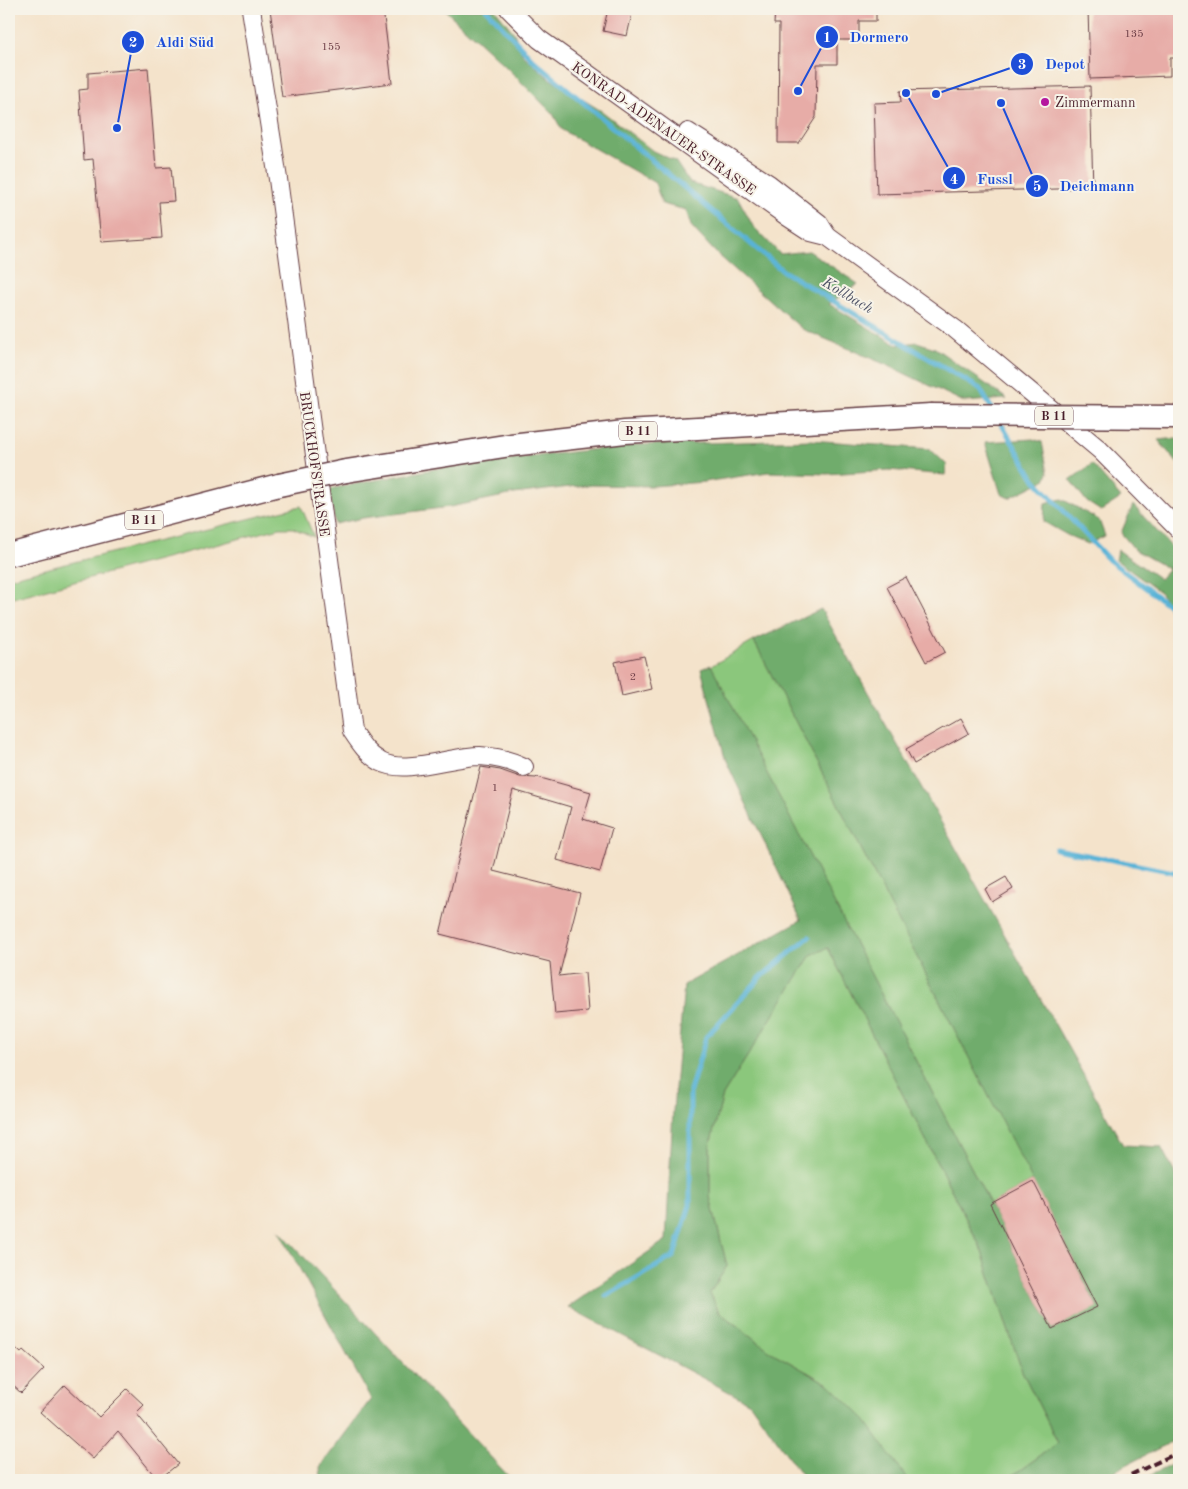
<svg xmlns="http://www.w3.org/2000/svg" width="1188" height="1489" viewBox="0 0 1188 1489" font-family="'Old Standard TT',serif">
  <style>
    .green { fill: #8bc77c; stroke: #6a7354 }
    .forest { fill: #70ac6c; stroke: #5d664c }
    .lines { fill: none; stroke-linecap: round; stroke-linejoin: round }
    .stream { stroke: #59b3d7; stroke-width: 5 }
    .building { fill: #e7aca7 }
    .minor-casing { stroke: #643c43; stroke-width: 20 }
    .major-casing { stroke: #643c43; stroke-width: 25 }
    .minor { stroke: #fff; stroke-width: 18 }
    .major { stroke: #fff; stroke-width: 22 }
    .rail { stroke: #4a1f2b; stroke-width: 4; stroke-dasharray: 8 4; stroke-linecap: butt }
    .major-bridge-casing { stroke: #643c43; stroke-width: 25; stroke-linecap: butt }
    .major-bridge { stroke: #fff; stroke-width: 22 }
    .poi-dot { fill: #b5179e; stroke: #f7f3e8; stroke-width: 2 }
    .labels { text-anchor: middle; stroke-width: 4; stroke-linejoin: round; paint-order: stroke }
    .number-label { font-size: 11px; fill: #71424a }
    .shield { fill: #f7f3e8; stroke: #7e5f64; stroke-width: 1 }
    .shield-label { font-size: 12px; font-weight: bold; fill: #4a1f2b }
    .poi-label { font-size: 14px; fill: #4a1f2b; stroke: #f7f3e8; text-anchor: start }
    .street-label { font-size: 14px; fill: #4a1f2b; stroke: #f7f3e8 }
    .water-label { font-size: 15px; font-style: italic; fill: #4f5367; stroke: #f7f3e8 }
    .leader { fill: none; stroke: #1d4ed8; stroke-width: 2 }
    .callout-dot { fill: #1d4ed8; stroke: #f7f3e8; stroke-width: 2 }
    .mark-label { font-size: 15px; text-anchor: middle; font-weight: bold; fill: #fff }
    .callout-label { font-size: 15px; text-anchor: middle; font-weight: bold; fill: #1d4ed8; stroke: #f7f3e8; stroke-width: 4; stroke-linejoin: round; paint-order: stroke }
  </style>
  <rect width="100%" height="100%" fill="#f7f3e8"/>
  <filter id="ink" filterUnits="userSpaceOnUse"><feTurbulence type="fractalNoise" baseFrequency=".02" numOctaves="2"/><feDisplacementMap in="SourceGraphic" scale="10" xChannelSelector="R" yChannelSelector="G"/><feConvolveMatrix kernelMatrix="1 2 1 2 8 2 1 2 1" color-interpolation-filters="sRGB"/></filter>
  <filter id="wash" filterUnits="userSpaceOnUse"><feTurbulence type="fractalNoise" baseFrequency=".0096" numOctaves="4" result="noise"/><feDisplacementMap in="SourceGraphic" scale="20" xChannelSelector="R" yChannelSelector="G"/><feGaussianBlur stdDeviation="1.12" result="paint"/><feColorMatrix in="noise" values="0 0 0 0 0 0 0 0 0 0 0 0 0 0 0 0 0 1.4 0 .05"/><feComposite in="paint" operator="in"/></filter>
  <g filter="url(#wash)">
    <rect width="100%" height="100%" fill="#f4e3cb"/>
    <g class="green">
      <path d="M301 506 314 537 293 528H280L9 599V578Z"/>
      <path d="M754 641 1033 1181 990 1204 711 666Z"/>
      <path d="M828 948 980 1246 1022 1371 1058 1443 1006 1480H908L830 1385 773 1353 719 1312 710 1293 727 1266 710 1197V1145L723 1095 811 954Z"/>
    </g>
    <g class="forest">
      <path d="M444 9H495L514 33 523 55 550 79 603 112 653 151 675 161 690 183 738 198 753 226 780 254 809 251 858 284 829 304 897 345 917 342 935 348 1007 399 964 402 889 366 802 329 715 252 691 226 686 210 662 204 655 183 562 130 553 114 504 65Z"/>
      <path d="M1179 438V465L1158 440Z"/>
      <path d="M1033 439 1042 442 1048 473 1045 480 1009 498 1001 494 985 442Z"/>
      <path d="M811 440 930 449 947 465 945 475 889 470 827 474 768 472 704 482 653 486 586 485 514 494 450 507 363 518 335 524 329 489 450 466 633 445Z"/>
      <path d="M1092 464 1121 498 1101 511 1087 502 1070 480Z"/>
      <path d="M1062 499 1099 520 1105 536 1088 544 1067 535 1044 522 1045 503Z"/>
      <path d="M1133 505 1179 555V623L1173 617 1161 593 1116 560 1118 550 1160 579 1169 569 1135 550 1121 533Z"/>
      <path d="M821 609 1123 1145 1161 1147 1179 1181V1438L1097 1480H1006L1058 1443 1022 1371 980 1246 828 948 811 955 723 1095 710 1145V1197L727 1266 710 1293 719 1312 773 1353 830 1385 863 1417 908 1480H805L750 1403 568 1307 666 1240 673 1111 684 985 801 920 726 761 701 669 711 665 990 1204 1052 1329 1097 1306 754 641Z"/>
      <path d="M278 1229 512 1480H321L320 1467 371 1399Z"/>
      <path d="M1179 1461V1480H1141Z"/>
    </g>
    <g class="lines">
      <g class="stream">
        <path d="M486 9 533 60 783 271 980 389 992 409"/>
        <path d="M1000 422 1035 480 1109 560 1179 613"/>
        <path d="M1056 849 1179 873"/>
        <path d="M606 1296 674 1256 690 1205V1091L706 1037 760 978 809 937"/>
      </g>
    </g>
    <g id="blocks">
      <g class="building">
        <path d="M270 9H383L392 83 282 97Z"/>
        <path d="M608 9H633L627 36 603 31Z"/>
        <path d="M775 9H876V21H859V40H837V64H817L816 117 799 143H778L779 24H774Z"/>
        <path d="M1088 9H1179V58H1170V76L1090 79Z"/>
        <path d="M148 68 156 168 171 167 174 201 159 202 162 238 101 242 93 159 84 160 79 90 88 89V73Z"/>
        <path d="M1090 86 1093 188 877 194 874 103 901 102 900 91Z"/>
        <path d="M906 577 945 652 926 662 887 587Z"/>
        <path d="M644 656 652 689 622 696 615 662Z"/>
        <path d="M961 718 969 733 914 764 906 749Z"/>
        <path d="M481 767 500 770 520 777 536 778 537 777 591 792 583 819 612 828 600 872 557 860 571 807 513 790 493 871 580 893 559 976 585 973 588 1011 555 1014 550 962 440 934Z"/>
        <path d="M1006 877 1013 889 992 902 985 889Z"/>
        <path d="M1033 1181 1097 1307 1052 1329 990 1204Z"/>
        <path d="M9 1342 21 1353 23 1350 44 1369 21 1393 9 1382Z"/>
        <path d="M65 1385 99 1417 127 1389 144 1405 136 1413 178 1464 158 1480 118 1431 93 1459 40 1412Z"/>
      </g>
    </g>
  </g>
  <g filter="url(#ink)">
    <use href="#blocks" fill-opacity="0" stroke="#643c43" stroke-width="1"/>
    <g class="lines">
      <g class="minor-casing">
        <g id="minor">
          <path d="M251 9 278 179 352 731C360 743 367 754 381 762 406 775 451 756 480 756 496 757 510 760 524 767"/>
          <path d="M509 9 539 39 788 217 811 232 827 236 955 329 1100 450 1179 530"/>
          <path d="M688 132 769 184 819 223 827 236"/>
        </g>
      </g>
      <g class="major-casing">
        <g id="major">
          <path d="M346 471 511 445 625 432 931 415"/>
          <path d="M9 555 279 485"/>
        </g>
      </g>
      <use href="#minor" class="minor"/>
      <use href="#major" class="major"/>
      <path class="rail" d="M1120 1480 1179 1452"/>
      <g class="major-bridge-casing">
        <g id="major-bridge">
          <path d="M931 415 1176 417"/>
          <path d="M279 485 346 471"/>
        </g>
      </g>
      <use href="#major-bridge" class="major-bridge"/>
    </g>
  </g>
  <circle class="poi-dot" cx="1045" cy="102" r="5"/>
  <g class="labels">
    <g class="number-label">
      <text x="1134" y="37">135</text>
      <text x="331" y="50">155</text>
      <text x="633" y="680">2</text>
      <text x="495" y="791">1</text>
    </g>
    <g class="shield">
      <rect x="1035" y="406.5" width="38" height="19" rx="4"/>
      <rect x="619" y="421.5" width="38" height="19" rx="4"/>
      <rect x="125" y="510.5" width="38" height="19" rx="4"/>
    </g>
    <g class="shield-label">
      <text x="1054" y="420">B 11</text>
      <text x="638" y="435">B 11</text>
      <text x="144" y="524">B 11</text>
    </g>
    <g class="poi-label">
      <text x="1055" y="107">Zimmermann</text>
    </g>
    <g class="street-label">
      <text transform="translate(664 128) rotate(35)" y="5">KONRAD-ADENAUER-STRASSE</text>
      <text transform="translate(315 464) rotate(82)" y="5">BRUCKHOFSTRASSE</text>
    </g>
    <g class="water-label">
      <text transform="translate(848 295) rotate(31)" y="5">Kollbach</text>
    </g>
  </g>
  <path class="leader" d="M798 91L827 37M117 128L133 42M936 94L1022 64M906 93L954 178M1001 103L1037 186"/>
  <g class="callout-dot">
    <circle cx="798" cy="91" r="5"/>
    <circle cx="117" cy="128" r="5"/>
    <circle cx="936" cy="94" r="5"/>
    <circle cx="906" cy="93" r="5"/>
    <circle cx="1001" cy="103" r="5"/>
    <circle cx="827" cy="37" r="12"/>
    <circle cx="133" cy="42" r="12"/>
    <circle cx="1022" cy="64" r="12"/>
    <circle cx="954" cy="178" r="12"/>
    <circle cx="1037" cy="186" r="12"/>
  </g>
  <g class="mark-label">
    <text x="827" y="42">1</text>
    <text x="133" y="47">2</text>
    <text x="1022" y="69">3</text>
    <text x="954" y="184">4</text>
    <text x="1037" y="191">5</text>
  </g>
  <g class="callout-label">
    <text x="879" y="42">Dormero</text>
    <text x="185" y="47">Aldi Süd</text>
    <text x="1065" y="69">Depot</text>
    <text x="995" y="184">Fussl</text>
    <text x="1097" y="191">Deichmann</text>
  </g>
  <rect width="1188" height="1489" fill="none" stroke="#f7f3e8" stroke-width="30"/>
</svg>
